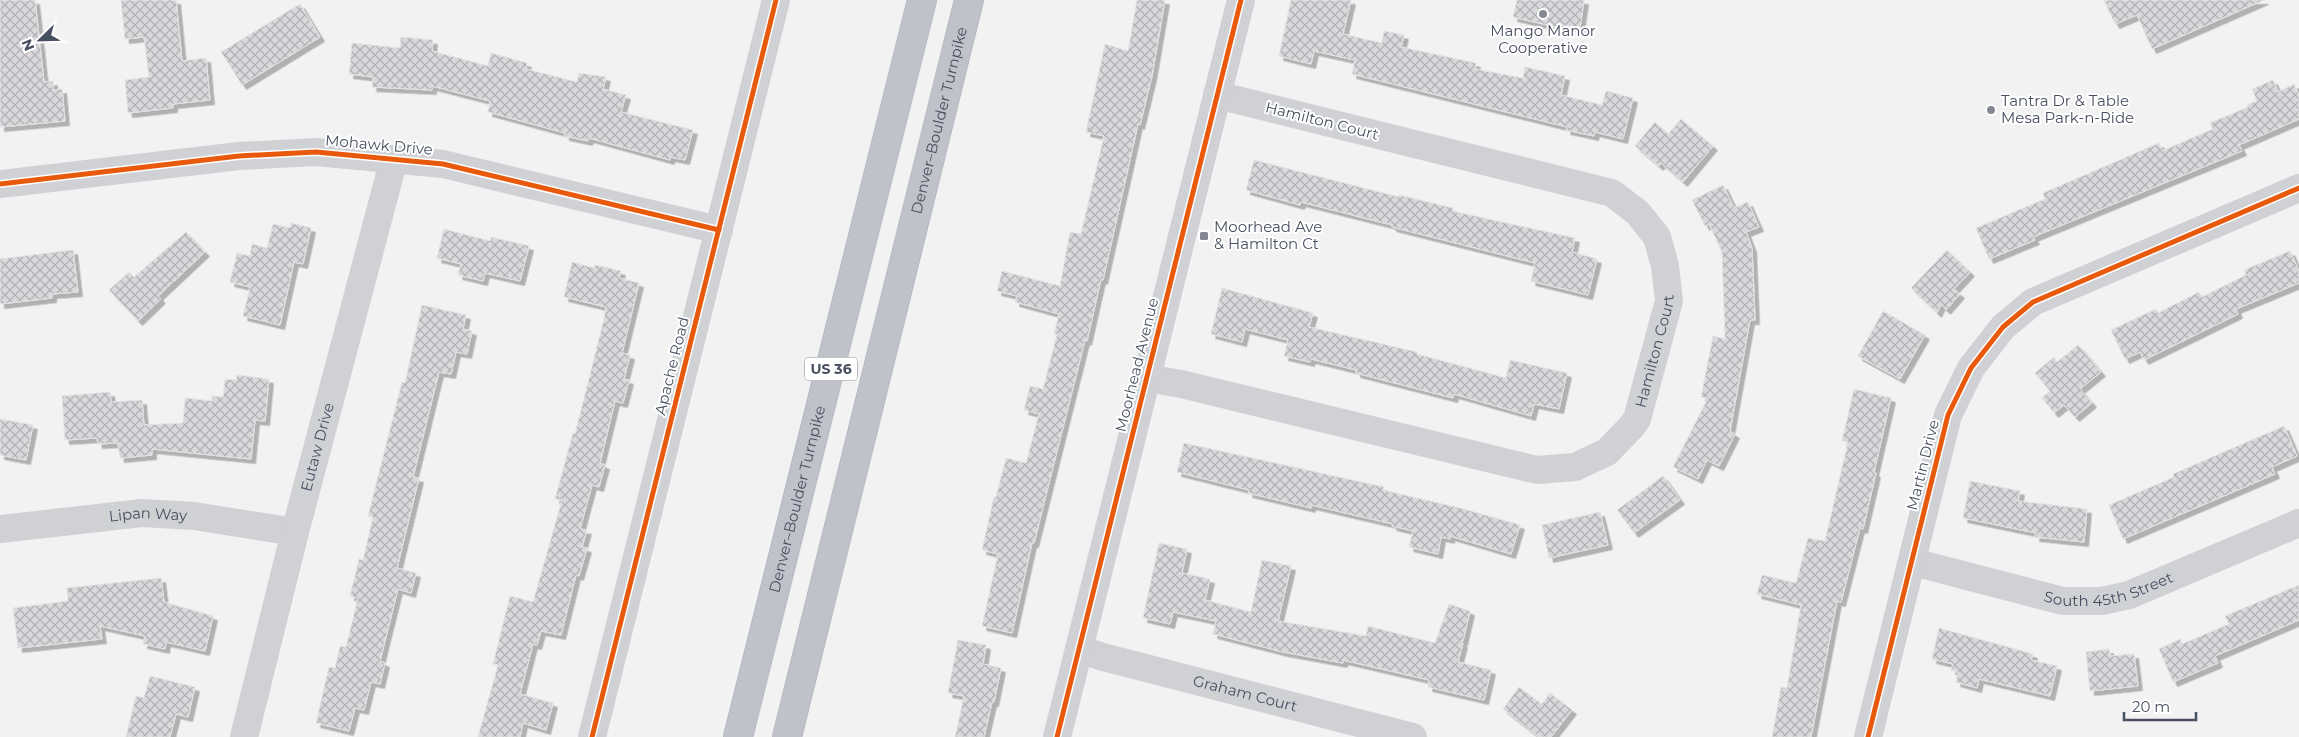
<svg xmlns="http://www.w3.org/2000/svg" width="2299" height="737" viewBox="0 0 2299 737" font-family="Montserrat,sans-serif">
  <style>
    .building { fill: url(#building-cross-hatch); stroke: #e3e3e5; filter: url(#shadow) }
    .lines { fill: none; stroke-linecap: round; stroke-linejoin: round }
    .motorway-casing { stroke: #b6b9c2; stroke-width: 30 }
    .minor { stroke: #cfd1d5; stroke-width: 28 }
    .tertiary { stroke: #cfd1d5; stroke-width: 28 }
    .motorway { stroke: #bfc2c9; stroke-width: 28 }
    .cycleway-casing { stroke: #fff; stroke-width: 8 }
    .cycleway { stroke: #e8590c; stroke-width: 5 }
    .poi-dot { fill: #838893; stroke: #fff; stroke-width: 2 }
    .labels { text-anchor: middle; stroke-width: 4; stroke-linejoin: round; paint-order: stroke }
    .shield { fill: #fff; stroke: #7e8490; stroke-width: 1 }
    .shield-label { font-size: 14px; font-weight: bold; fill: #474f60 }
    .poi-label { font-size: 15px; fill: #474f60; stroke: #fff; text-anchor: start }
    .street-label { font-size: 15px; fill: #474f60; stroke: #fff }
  </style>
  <defs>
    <pattern id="building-cross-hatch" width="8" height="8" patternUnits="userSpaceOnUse" patternTransform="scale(1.25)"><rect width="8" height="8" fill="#d9d9dc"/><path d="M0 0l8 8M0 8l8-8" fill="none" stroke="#b2b2b6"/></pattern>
    <filter id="shadow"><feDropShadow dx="4.5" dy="4.5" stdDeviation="0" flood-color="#0004"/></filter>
  </defs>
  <rect width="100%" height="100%" fill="#f2f2f2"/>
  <g class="building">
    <path d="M0 0H35L44 82 53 81V90L62 89 65 121 0 127Z"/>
    <path d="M121 0H176L182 61 206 58 210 100 173 104V108L128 113 125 80 149 77 144 37 125 39Z"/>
    <path d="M1137 0H1165L1152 76 1140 125 1138 124 1103 280 1101 279 1087 341 1085 340 1034 543H1032L1012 633 982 626 998 554 982 550 994 497H996L1006 458 1026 463 1039 414 1024 410 1030 386 1043 389 1057 334H1054L1059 314 1015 302 1017 296 997 291 1002 271 1060 286 1070 232 1081 234 1104 136 1086 132 1105 44 1128 51Z"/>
    <path d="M1291 0H1351L1343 34 1382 43 1384 31 1404 35 1401 47 1476 63 1475 69 1523 78 1525 67 1565 76 1561 95 1602 105 1606 91 1633 98 1623 139 1595 132 1594 136 1566 130 1567 127 1352 74 1355 60 1314 51 1311 64 1279 56Z"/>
    <path d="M1517 0H1584L1580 28 1561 25 1560 28 1513 17Z"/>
    <path d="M2104 0H2264L2152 49 2137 15 2115 24Z"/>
    <path d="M300 4 320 37 242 85 221 52Z"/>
    <path d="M401 37 433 40 432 51 488 66 491 53 527 63 526 69 577 82 579 73 606 77 603 89 626 95 621 112 693 130 685 160 670 157V160L589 138 588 141 565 136V133L488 112 490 101 432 86V90L372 87 373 77 349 74 352 43 400 48Z"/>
    <path d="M2273 80 2278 92 2294 84 2299 96V119L2239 145 2242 151 2033 237 2035 240 1989 259 1976 228 2045 199 2043 193 2159 143 2162 151 2213 129 2210 123 2248 107 2247 105 2257 101 2252 89Z"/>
    <path d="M1681 119 1713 146 1683 182 1661 163 1659 166 1635 146 1655 122 1668 134Z"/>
    <path d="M1254 160 1399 197V195L1453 208 1452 211 1575 238 1572 252 1597 259 1588 295 1531 281 1535 263 1392 227V225L1301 202 1300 205 1246 190Z"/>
    <path d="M1723 185 1734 208 1748 202 1759 227 1746 232 1752 248 1755 320H1750L1730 431 1735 434 1719 466 1707 460 1698 479 1673 467 1708 398 1701 397 1713 336 1725 339 1722 252 1709 224 1705 226 1692 200Z"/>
    <path d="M291 223 311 228 303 264 294 262 280 325 243 316 250 287 230 282 237 253 250 256 252 244 267 248 273 224 290 228Z"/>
    <path d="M444 229 490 241 491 237 529 246 520 281 485 273 483 281 458 275 461 264 437 258Z"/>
    <path d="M186 232 205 252 158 296 161 299 138 321 109 290 129 272 134 277Z"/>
    <path d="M73 250 78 292 52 294V298L0 304V259Z"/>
    <path d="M1947 250 1970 272 1954 289 1960 294 1946 310 1941 305 1937 313 1911 288Z"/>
    <path d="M2290 251 2299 271V283L2236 309 2238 314 2144 360 2140 352 2125 359 2111 330 2156 309 2158 313 2199 292 2202 297 2246 275 2244 270Z"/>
    <path d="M572 262 594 268 595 265 621 271 619 278 639 283 622 353 630 355 624 379 629 380 623 403 615 401 600 463 605 465 599 487 592 485 580 529 587 530 582 547 587 548 579 576 576 575 561 635 541 631 537 645 533 644 520 694 553 703 546 730 523 723 520 737H478L498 665 493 664 510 596 533 602 562 500 555 499 573 433 575 434 604 319 606 307 564 297Z"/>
    <path d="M1222 288 1313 313 1309 327 1417 352V354L1506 378 1510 360 1567 373 1559 409 1534 404 1531 416 1454 394 1453 398 1356 373V370L1311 359 1310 362 1284 356 1288 340 1245 329 1242 342 1211 334Z"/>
    <path d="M422 305 466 315 463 329 472 331 467 354 456 352 451 374 439 372 413 477 419 478 397 568 416 573 411 593 398 589 380 661 385 663 380 684 371 682 364 710 355 708 349 731 316 723 329 667 335 668 340 646 346 647 358 598 350 596 359 559 363 560 373 517 368 516 402 382 405 383Z"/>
    <path d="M1883 311 1925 335 1900 379 1858 356Z"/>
    <path d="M2078 345 2101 372 2080 389 2092 403 2075 417 2064 405 2054 413 2042 398 2050 391 2035 373 2054 357 2057 362Z"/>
    <path d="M237 375 269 379 265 421 255 420 251 459 152 449V455L120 458 118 443 98 444 97 438 65 440 62 396 110 392 111 402 142 400 144 425 183 423 185 398 212 401V396L223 397 225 379 236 380Z"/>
    <path d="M1854 389 1891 398 1874 472 1876 473 1863 529 1860 528 1841 602 1837 601 1811 737H1772L1781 687 1787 688 1801 605 1757 594 1762 575 1796 583 1808 538 1825 541 1848 442 1842 441Z"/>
    <path d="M0 419 33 425 26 460 0 455Z"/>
    <path d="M2284 426 2297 456 2272 467 2275 474 2123 539 2109 505 2174 477 2173 474Z"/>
    <path d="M1184 443 1384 487 1383 490 1464 509 1520 525 1511 554 1450 536V539L1441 537 1438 554 1409 547 1413 531 1392 526 1393 524 1311 505V508L1248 493 1249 490 1177 472Z"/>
    <path d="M1663 476 1680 500 1634 533 1617 510Z"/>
    <path d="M1970 481 2020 491 2018 501 2087 509 2084 542 2035 537 2036 533 1963 518Z"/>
    <path d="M1600 512 1608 545 1549 558 1542 525Z"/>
    <path d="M1159 543 1187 549 1182 573 1210 579 1205 600 1251 612 1262 560 1291 566 1278 621 1366 636 1368 626 1435 643 1449 604 1470 611 1463 641H1460L1463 643 1458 662 1491 670 1484 700 1428 687 1429 680 1343 660V663L1283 652 1213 634 1216 621 1173 612 1170 624 1143 618Z"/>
    <path d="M161 578 164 602 213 616 205 651 166 642 165 649 143 644 145 636 100 626 102 639 18 648 13 608 68 601 67 588Z"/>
    <path d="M2299 585V620L2215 656 2218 663 2173 682 2159 649 2180 639 2182 644 2229 624 2225 616Z"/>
    <path d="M1939 628 2033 654 2031 660 2057 666 2050 696 1979 679 1977 688 1956 682 1958 672 1951 670 1953 664 1932 659Z"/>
    <path d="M958 640 986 645 983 664 1001 668 994 702H992L984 737H955L964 696 948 693Z"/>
    <path d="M2109 649 2110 656 2134 654 2138 686 2090 691 2086 652Z"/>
    <path d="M150 676 195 687 188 717 176 714 170 737H126L136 696 144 698Z"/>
    <path d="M1519 687 1542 704 1550 693 1572 710 1551 737H1539L1503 709Z"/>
  </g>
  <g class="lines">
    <g class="motorway-casing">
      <g id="motorway">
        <path id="s6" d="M738 737 922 0"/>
        <path id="s7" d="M787 737 969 0"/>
      </g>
    </g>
    <g class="minor">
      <path d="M0 184 239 156 316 152 443 164 719 230"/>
      <path id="s1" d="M1147 378 1181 384 1537 470 1575 467 1607 452 1632 426 1637 419 1669 301 1665 266 1657 237 1638 213 1612 193 1217 95"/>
      <path id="s2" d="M0 529 142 513 194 516 295 532"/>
      <path id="s3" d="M1913 562 2063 601H2102L2129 595 2299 523"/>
      <path id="s4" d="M1079 649 1103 657 1413 737"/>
      <path id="s5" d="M244 737 295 532 394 159"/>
      <path d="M592 737 776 0"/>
      <path d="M1868 737 1948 415 1971 368 2003 327 2033 302 2299 188"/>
    </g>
    <path class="tertiary" d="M1057 737 1241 0"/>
    <use href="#motorway" class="motorway"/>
    <g class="cycleway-casing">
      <g id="cycleway">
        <path d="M0 184 239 156 316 152 443 164 719 230"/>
        <path d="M592 737 776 0"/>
        <path d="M1057 737 1241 0"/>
        <path d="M1868 737 1948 415 1971 368 2003 327 2033 302 2299 188"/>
      </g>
    </g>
    <use href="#cycleway" class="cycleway"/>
  </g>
  <g class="poi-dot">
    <circle cx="1543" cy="14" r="5"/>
    <circle cx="1991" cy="110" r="5"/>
    <rect x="1199" y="231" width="10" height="10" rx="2.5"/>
  </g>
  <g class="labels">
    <rect class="shield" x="805" y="357.5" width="52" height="23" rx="4"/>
    <g class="shield-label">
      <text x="831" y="374">US 36</text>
    </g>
    <g class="poi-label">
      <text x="1543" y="36" text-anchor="middle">Mango Manor<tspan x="1543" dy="17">Cooperative</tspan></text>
      <text x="2001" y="106">Tantra Dr &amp; Table<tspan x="2001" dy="17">Mesa Park-n-Ride</tspan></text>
      <text x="1214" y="232">Moorhead Ave<tspan x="1214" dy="17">&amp; Hamilton Ct</tspan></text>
    </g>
    <g class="street-label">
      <text dy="5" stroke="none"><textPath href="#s7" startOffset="635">Denver–Boulder Turnpike</textPath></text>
      <text transform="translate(1322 121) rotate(14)" y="5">Hamilton Court</text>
      <text transform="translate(379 145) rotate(5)" y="5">Mohawk Drive</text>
      <text dy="5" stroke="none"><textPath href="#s1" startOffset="589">Hamilton Court</textPath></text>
      <text transform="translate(1137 365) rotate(-76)" y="5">Moorhead Avenue</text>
      <text transform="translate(672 366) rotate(-76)" y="5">Apache Road</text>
      <text dy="5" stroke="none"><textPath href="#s5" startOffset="299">Eutaw Drive</textPath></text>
      <text transform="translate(1923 465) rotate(-76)" y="5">Martin Drive</text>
      <text dy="5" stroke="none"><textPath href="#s6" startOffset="245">Denver–Boulder Turnpike</textPath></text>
      <text dy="5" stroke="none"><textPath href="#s2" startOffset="149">Lipan Way</textPath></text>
      <text dy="5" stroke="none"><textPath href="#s3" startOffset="202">South 45th Street</textPath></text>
      <text dy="5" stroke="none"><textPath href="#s4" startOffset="172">Graham Court</textPath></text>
    </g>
  </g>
  <g transform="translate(40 40) rotate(247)" stroke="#ffffff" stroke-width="4" paint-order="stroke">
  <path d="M0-4L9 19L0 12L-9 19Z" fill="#474f60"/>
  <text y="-8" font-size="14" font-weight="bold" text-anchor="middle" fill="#474f60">N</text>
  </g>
  <path d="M2124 712v8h72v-8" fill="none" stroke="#474f60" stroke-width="2.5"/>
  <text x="2132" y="712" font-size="15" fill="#474f60" stroke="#ffffff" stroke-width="4" paint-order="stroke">20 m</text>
</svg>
